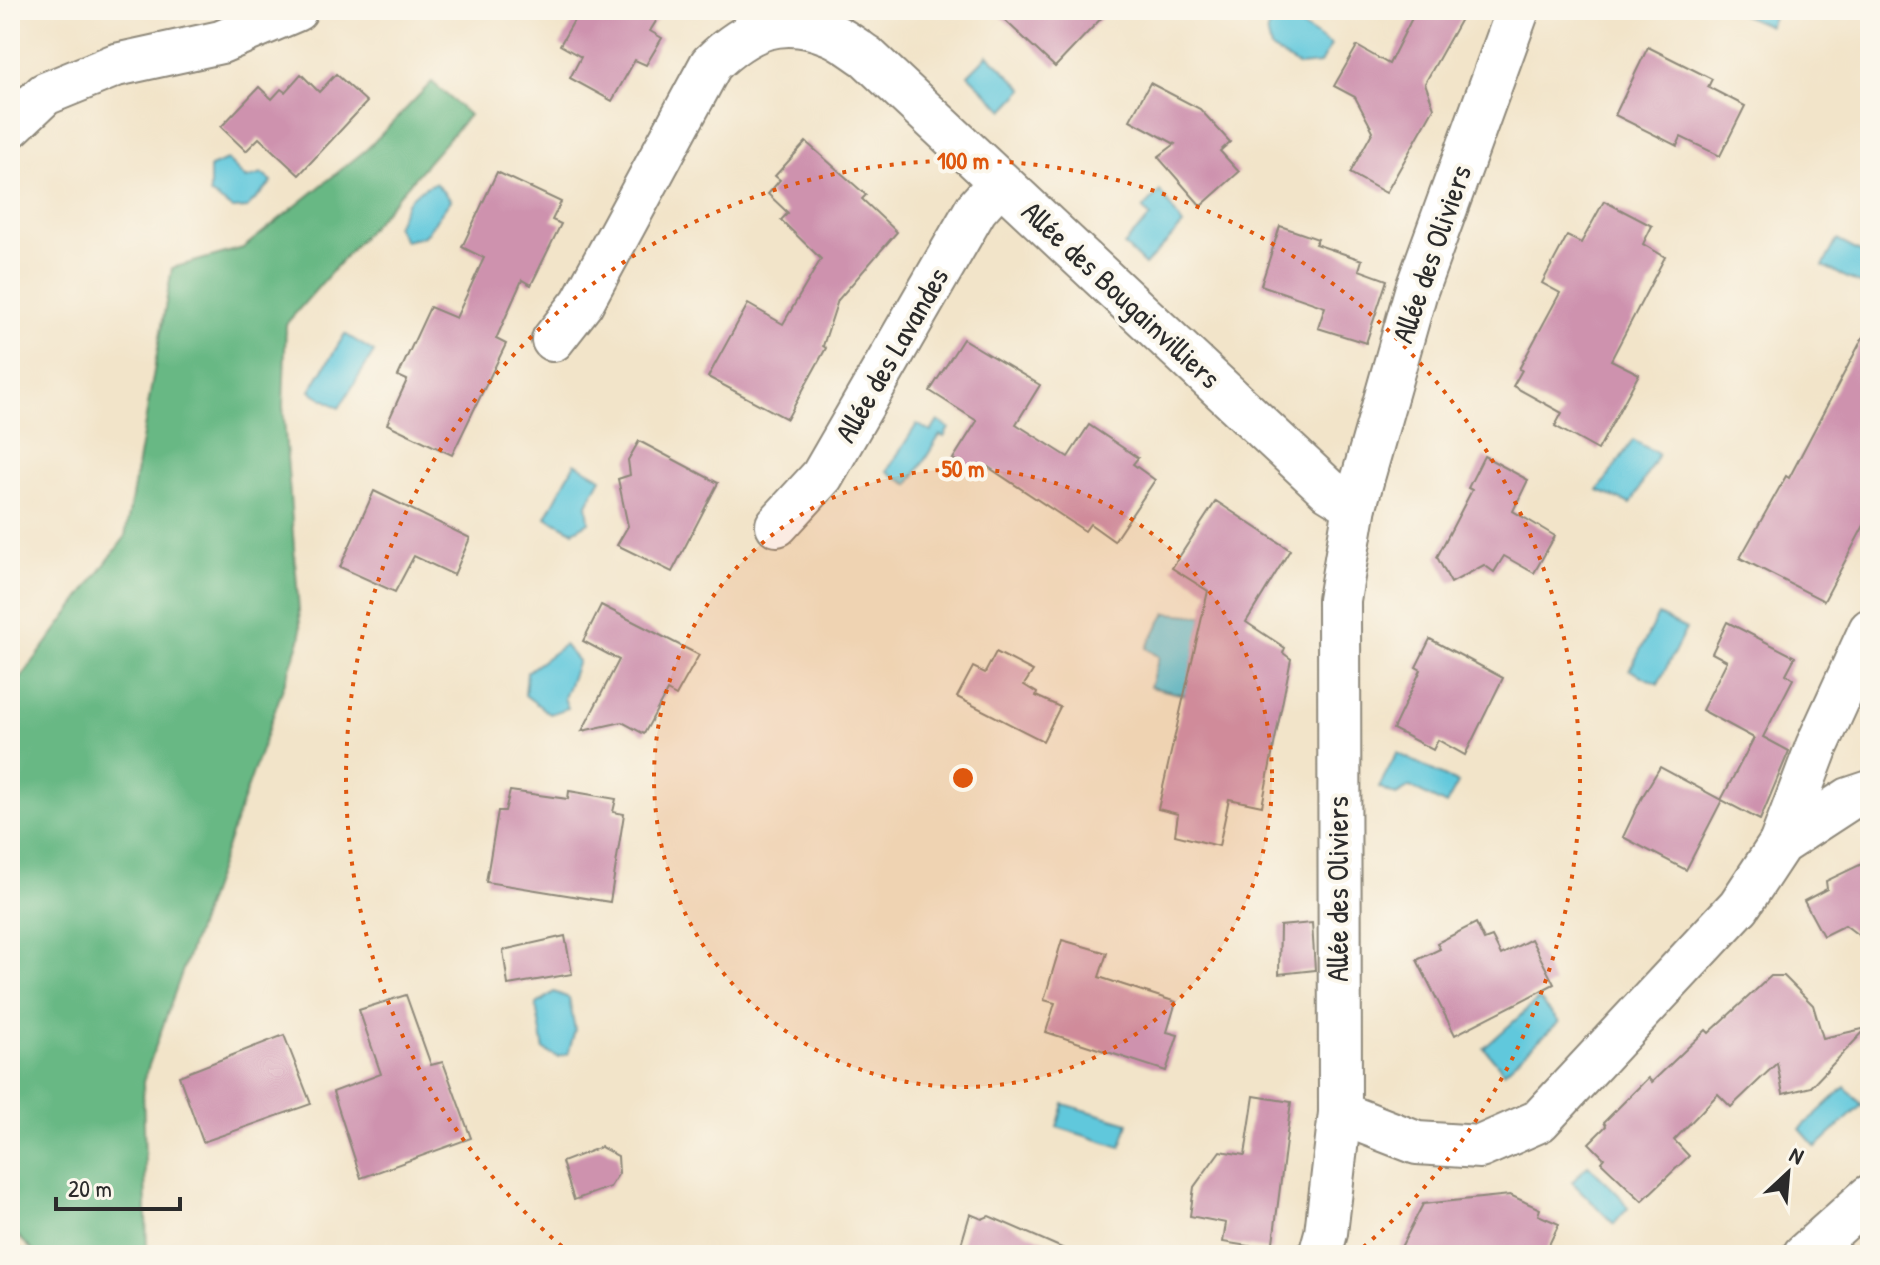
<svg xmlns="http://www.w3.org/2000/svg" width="1880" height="1265" viewBox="0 0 1880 1265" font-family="'Patrick Hand',sans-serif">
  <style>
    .forest { fill: #67b884; stroke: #497258; stroke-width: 2 }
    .water { fill: #60c8dc; stroke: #467a84; stroke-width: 2 }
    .building { fill: #ce92ae }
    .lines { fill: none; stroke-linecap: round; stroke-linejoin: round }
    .minor-casing { stroke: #8e887a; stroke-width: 46 }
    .minor { stroke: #fff; stroke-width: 42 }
    .ring { fill: none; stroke: #df570e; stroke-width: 4; stroke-dasharray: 4 8 }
    .labels { text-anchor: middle; stroke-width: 8; stroke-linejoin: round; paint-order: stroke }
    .street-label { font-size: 30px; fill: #2b2b2b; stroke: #fbf7ec }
    .centre { fill: #df570e; stroke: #fbf7ec; stroke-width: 4 }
    .ring-label { font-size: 24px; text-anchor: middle; font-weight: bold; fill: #df570e; stroke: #fbf7ec; stroke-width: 8; stroke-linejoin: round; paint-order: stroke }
  </style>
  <rect width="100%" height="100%" fill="#fbf7ec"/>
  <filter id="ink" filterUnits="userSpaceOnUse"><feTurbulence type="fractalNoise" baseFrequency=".0125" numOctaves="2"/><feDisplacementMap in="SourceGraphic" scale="16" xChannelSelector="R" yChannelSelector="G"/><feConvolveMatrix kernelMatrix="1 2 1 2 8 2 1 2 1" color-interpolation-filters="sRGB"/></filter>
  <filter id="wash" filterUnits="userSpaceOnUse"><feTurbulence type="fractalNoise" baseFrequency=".006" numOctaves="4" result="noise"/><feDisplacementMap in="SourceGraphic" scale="32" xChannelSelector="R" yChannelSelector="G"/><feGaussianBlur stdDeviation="1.8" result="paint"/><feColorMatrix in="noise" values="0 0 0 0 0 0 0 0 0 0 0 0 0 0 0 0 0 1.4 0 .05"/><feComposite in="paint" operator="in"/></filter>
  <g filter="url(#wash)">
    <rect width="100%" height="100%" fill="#f2e4c9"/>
    <path class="forest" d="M432 82 469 115 286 324 283 406 301 637 143 1082 147 1255H37L10 1228V693L125 537 172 268 243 248 367 149Z"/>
    <g class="water">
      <path d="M1737 10H1776L1769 26 1736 12Z"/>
      <path d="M1279 11 1331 45 1320 64 1299 66 1271 49 1267 30Z"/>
      <path d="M988 55 1024 89 1004 110 968 75Z"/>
      <path d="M227 160 246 179 262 174 272 182 247 208 233 209 210 194V167Z"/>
      <path d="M435 183 451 200 424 236 405 241 396 227C407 201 408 194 435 183Z"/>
      <path d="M1160 191 1183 225 1145 265 1124 245 1150 217 1143 209Z"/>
      <path d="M1837 240 1870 257V289L1823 266Z"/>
      <path d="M345 334 374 352 339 408 310 391Z"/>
      <path d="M938 421 949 428 944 437 940 435 909 485 887 471 917 424 931 432Z"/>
      <path d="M1633 440 1658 454 1631 504 1598 491Z"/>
      <path d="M575 463 601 478 587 504 589 522 573 531 546 517Z"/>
      <path d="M1166 613 1203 616 1185 695 1150 687 1159 657 1146 648Z"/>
      <path d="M1658 615 1686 629 1658 684 1630 670Z"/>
      <path d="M564 645 578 661 564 698 568 708 550 714 525 695 527 672Z"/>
      <path d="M1397 753 1458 783 1446 805 1410 787 1396 795 1379 787Z"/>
      <path d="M554 992 569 998 575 1030 568 1054 558 1057 544 1050 536 1005Z"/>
      <path d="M1539 999 1559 1022 1504 1072 1484 1048Z"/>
      <path d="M1845 1087 1862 1105 1816 1147 1800 1129Z"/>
      <path d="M1064 1104 1128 1123 1121 1147 1057 1127Z"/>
      <path d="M1588 1165 1619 1195 1628 1208 1614 1224 1572 1182Z"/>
    </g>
    <g id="blocks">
      <g class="building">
        <path d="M580 10H663L650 31 662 38 646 65 635 60 612 101 570 78 581 57 560 45Z"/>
        <path d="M994 10H1109L1055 67Z"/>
        <path d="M1416 10H1466L1425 83 1434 108 1386 193 1350 173 1373 131 1355 97 1334 86 1357 46 1389 64Z"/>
        <path d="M1648 47 1712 79 1708 87 1745 106 1720 156 1681 137 1677 146 1615 115Z"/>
        <path d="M301 74 319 92 336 74 367 102 299 175 259 138 246 151 221 127 259 87 272 99 281 89 285 92Z"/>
        <path d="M1150 83 1200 109 1230 142 1220 151 1239 172 1201 206 1158 157 1175 144 1130 120Z"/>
        <path d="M806 142 866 195 862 199 897 232 838 300 823 346 826 348 787 419 708 377 748 304 783 324 821 259 781 220 788 213 768 194 780 180 775 176Z"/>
        <path d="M497 172 561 202 552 220 561 224 531 285 522 280 496 339 506 344 452 455 387 424 407 380 398 376 430 307 456 318 484 258 462 247Z"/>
        <path d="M1604 201 1652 226 1643 244 1665 257 1611 360 1639 374 1598 450 1555 426 1562 413 1513 386 1522 370 1519 369 1560 293 1542 283 1567 236 1581 243Z"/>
        <path d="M1280 226 1318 239 1315 244 1362 260 1359 270 1387 280 1366 343 1318 328 1325 307 1261 285Z"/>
        <path d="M1870 324V514L1824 601 1740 558 1786 476 1789 478Z"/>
        <path d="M963 339 1040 385 1016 424 1068 457 1089 425 1138 458 1133 464 1155 480 1114 541 1090 524 1085 531 988 467 982 477 953 459 977 421 930 391Z"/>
        <path d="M639 441 718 483 672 572 617 545 628 526 618 479 630 475 628 460Z"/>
        <path d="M1484 456 1528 480 1513 511 1555 536 1534 573 1504 556 1494 572 1484 565 1451 583 1437 557 1472 490 1468 488Z"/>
        <path d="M374 491 470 538 454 575 414 556 395 592 340 567Z"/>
        <path d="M1216 501 1290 550 1246 622 1285 648 1283 653 1291 659 1262 806 1229 799 1219 846 1175 835 1178 814 1158 809 1208 591 1172 568Z"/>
        <path d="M601 605 699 655 676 696 667 691 644 734 622 722 582 731 619 660 583 641Z"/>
        <path d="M1727 622 1795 657 1786 674 1793 679 1763 737 1789 751 1760 820 1722 800 1686 870 1623 837 1641 799 1660 767 1721 800 1754 738 1702 710 1727 661 1712 653Z"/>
        <path d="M1430 639 1503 678 1465 755 1438 740 1433 750 1393 729 1421 670 1416 667Z"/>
        <path d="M996 652 1033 671 1024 685 1037 693 1036 696 1060 707 1043 741 957 697 973 667 985 673Z"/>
        <path d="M510 791 568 799 569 791 616 799 613 812 624 814 610 902 486 882 498 811H505Z"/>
        <path d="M1870 860V944L1845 925 1823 936 1804 901 1827 889 1826 881Z"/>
        <path d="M1312 923 1315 970 1279 974 1280 926Z"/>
        <path d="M1476 923 1484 940 1492 937 1501 955 1531 939 1554 984 1455 1035 1417 960 1440 949 1437 943Z"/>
        <path d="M565 936 572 974 508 985 503 950Z"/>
        <path d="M1062 940 1107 953 1099 977 1176 1002 1167 1032 1178 1035 1166 1071 1046 1032 1055 1003 1044 1000Z"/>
        <path d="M1771 976H1784L1813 1005 1823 1038 1867 1028 1811 1087 1783 1094 1777 1063 1731 1107 1718 1094 1674 1140 1689 1156 1642 1201 1601 1162 1604 1158 1589 1143 1606 1126 1604 1122 1648 1078 1652 1082 1706 1030 1709 1033Z"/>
        <path d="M406 995 431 1065 443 1062 471 1138 361 1178 333 1092 381 1074 359 1010Z"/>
        <path d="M284 1035 311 1104 203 1142 179 1076Z"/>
        <path d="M1254 1096 1291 1102 1272 1250 1223 1242 1226 1223 1190 1216 1194 1187 1220 1151 1245 1155Z"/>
        <path d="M601 1147 618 1156 619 1173 610 1187 574 1200 562 1162Z"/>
        <path d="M1510 1195 1540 1209 1538 1215 1559 1224 1544 1255H1397L1423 1204Z"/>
        <path d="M970 1214 982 1219 989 1216 1078 1255H958Z"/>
      </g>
    </g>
  </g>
  <g filter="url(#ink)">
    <use href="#blocks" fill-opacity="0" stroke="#8e887a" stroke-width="2"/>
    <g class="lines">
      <g class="minor-casing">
        <g id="minor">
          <path d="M1518 10 1416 291 1355 506 1339 600 1340 1113 1417 1143 1480 1147 1539 1121 1739 906 1780 844 1849 799 1870 792"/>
          <path d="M10 127 45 94 116 65 221 42 296 10"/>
          <path d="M553 340 582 303 711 64C746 30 781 13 830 34 843 39 855 49 867 57L1329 490 1355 506"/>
          <path d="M777 525 822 476 976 209 1000 182"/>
          <path d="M1780 844 1817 746 1870 630"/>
          <path d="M1320 1255 1326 1233 1340 1113"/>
          <path d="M1804 1255 1870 1196"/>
        </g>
      </g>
      <use href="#minor" class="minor"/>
    </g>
  </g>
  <circle cx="963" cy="778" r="309" fill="#df570e" fill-opacity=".12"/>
  <g class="ring">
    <circle cx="963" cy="778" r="309"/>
    <path d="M571 1254A617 617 0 1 1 1355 1254"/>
  </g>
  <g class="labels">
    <g class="street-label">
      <text transform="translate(1432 254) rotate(-71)" y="10">Allée des Oliviers</text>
      <text transform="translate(1121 295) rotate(43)" y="10">Allée des Bougainvilliers</text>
      <text transform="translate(892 355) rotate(-60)" y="10">Allée des Lavandes</text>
      <text transform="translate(1338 889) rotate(-90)" y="10">Allée des Oliviers</text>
    </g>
  </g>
  <circle cx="963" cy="778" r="12" class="centre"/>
  <g class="ring-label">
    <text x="963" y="169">100 m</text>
    <text x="963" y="477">50 m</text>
  </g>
  <rect width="1880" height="1265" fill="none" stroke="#fbf7ec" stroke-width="40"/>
  <g transform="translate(1788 1173) rotate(26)" stroke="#fbf7ec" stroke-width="6" paint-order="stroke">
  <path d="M0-6L14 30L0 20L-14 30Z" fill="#2b2b2b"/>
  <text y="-12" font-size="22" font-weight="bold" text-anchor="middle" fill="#2b2b2b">N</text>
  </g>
  <path d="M56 1197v12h124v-12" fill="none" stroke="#2b2b2b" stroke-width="4"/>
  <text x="68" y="1197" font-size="24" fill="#2b2b2b" stroke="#fbf7ec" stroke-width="6" paint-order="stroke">20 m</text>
</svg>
